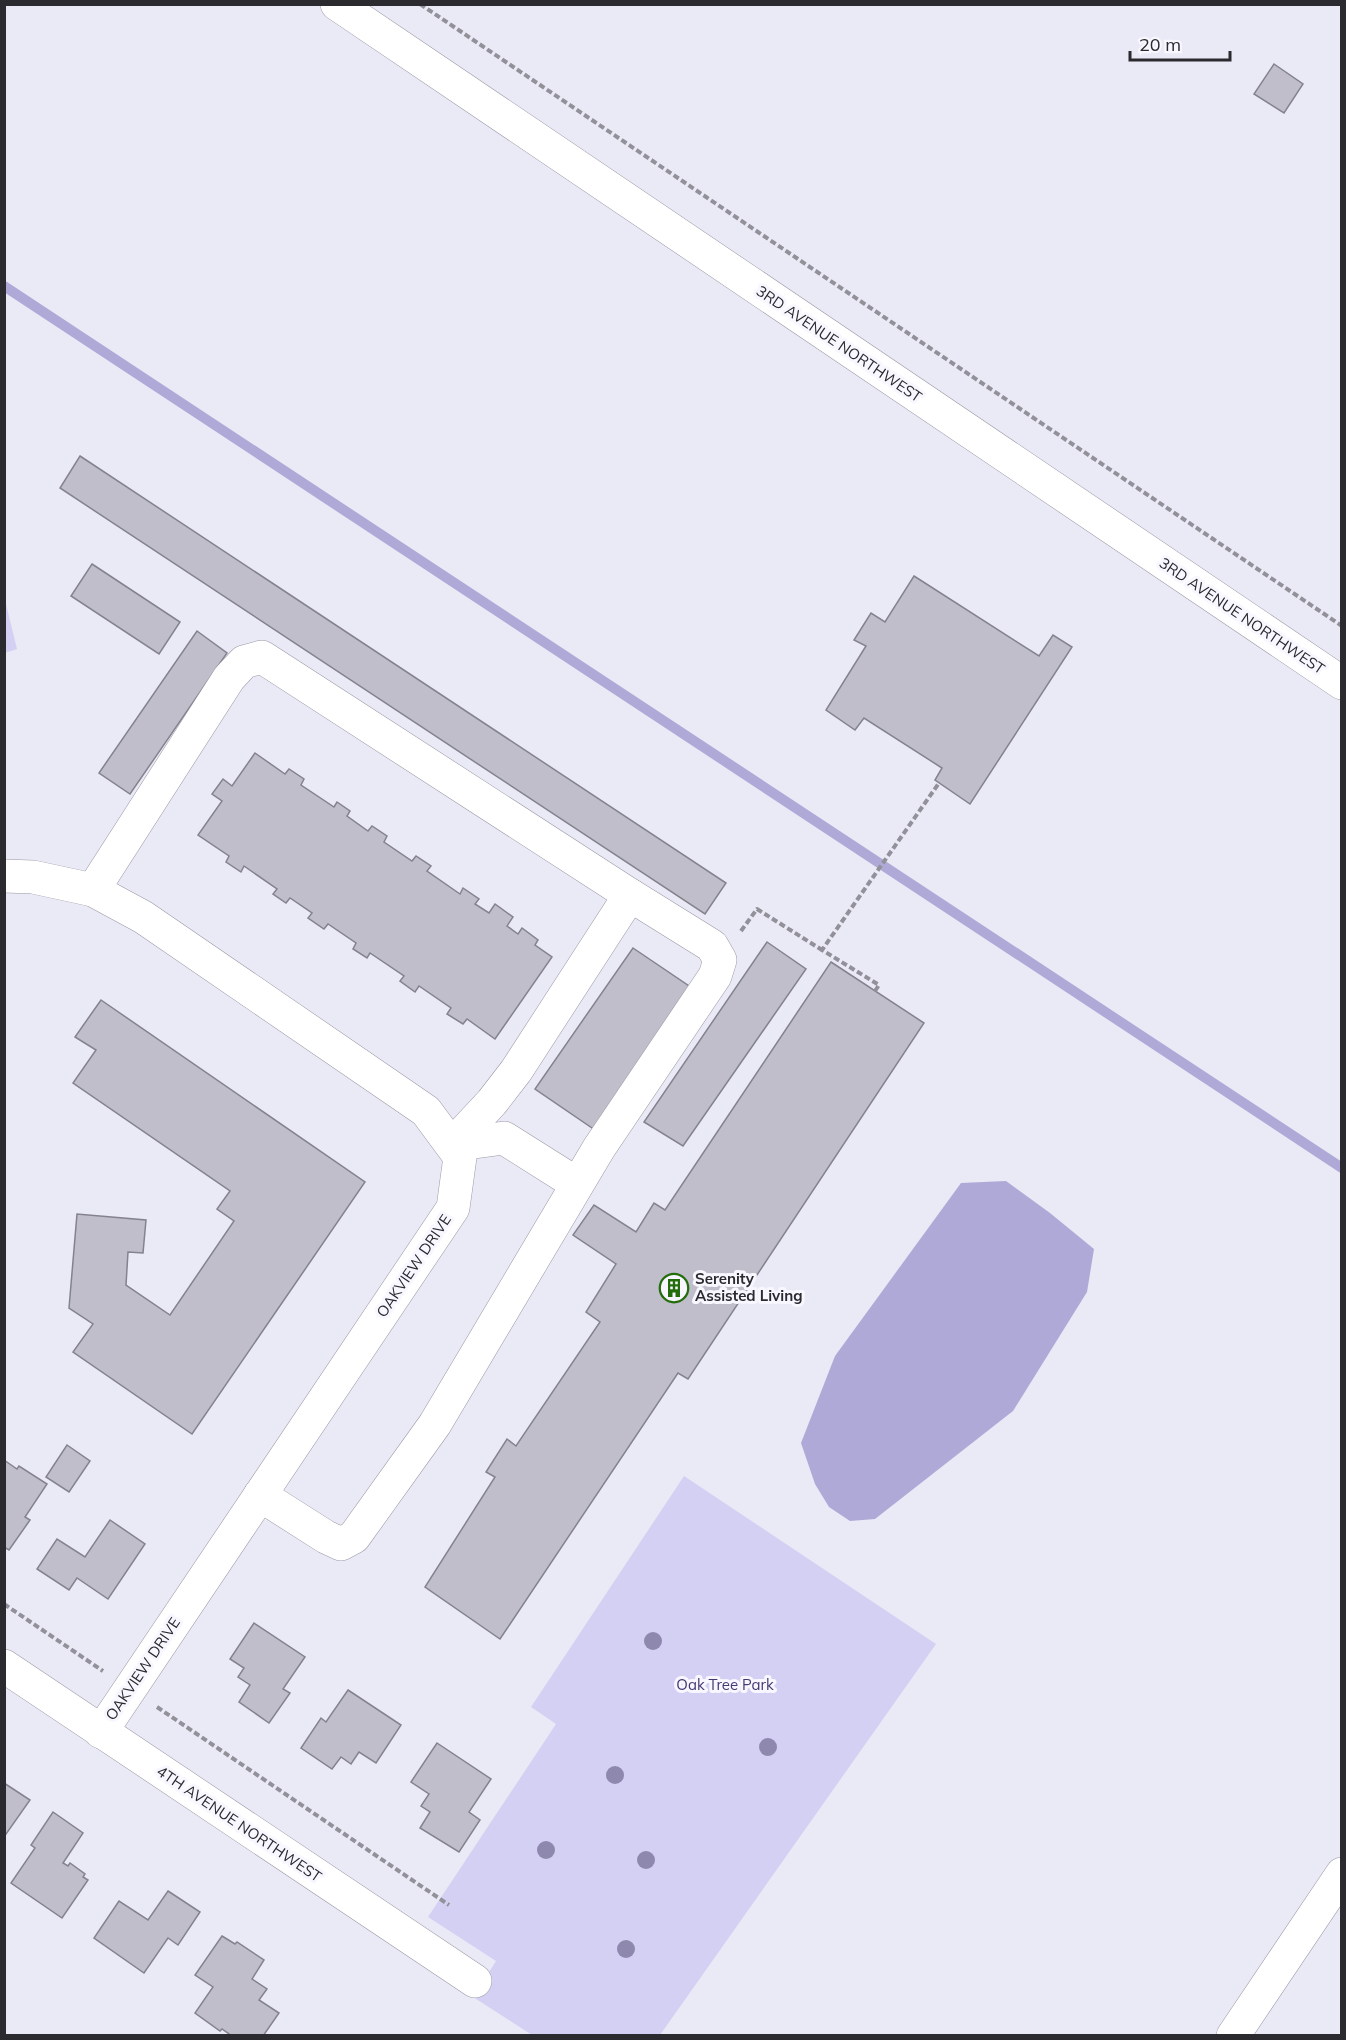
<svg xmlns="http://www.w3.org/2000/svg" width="1346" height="2040" viewBox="0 0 1346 2040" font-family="Mulish,sans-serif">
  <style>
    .green { fill: #d4d0f4 }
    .water { fill: #aea9d7 }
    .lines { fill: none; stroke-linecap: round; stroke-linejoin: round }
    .stream { stroke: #aea9d7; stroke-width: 10 }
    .building { fill: #bfbeca; stroke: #83828d; stroke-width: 1.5 }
    .minor-casing { stroke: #9a99a5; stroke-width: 34 }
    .path { stroke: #92919a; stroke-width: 4; stroke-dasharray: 6 3; stroke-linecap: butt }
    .minor { stroke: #fff; stroke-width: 33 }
    .tree { fill: #8f88ae }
    .labels { text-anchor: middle; stroke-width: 6; stroke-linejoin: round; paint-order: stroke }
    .street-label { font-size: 15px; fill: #2b2b2f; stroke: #f8f7ff }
    .poi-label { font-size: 15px; font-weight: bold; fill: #2b2b2f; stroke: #f8f7ff; text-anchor: start }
    .park-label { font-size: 15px; fill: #443973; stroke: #f8f7ff }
  </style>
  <rect width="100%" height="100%" fill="#eae9f6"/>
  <g class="green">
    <path d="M5 600 17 649 5 653H4Z"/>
    <path d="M684 1476 936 1644 660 2035H532L473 1997 496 1961 428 1917 556 1724 531 1707Z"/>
  </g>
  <path class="water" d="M1006 1181 1050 1213 1094 1249 1087 1292 1013 1411 875 1519 850 1521 829 1507 815 1484 801 1443 835 1356 961 1183Z"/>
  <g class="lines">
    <path class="stream" d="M4 286 1342 1168"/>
  </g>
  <g class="building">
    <path d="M1274 64 1303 84 1284 113 1254 94Z"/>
    <path d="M80 456 726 883 705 914 60 488Z"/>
    <path d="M92 564 180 622 159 654 71 596Z"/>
    <path d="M914 576 1039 656 1053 635 1072 647 970 804 935 780 942 768 864 718 855 730 826 710 866 646 854 640 871 613 885 622Z"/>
    <path d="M197 631 227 653 130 794 99 773Z"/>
    <path d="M255 753 285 774 289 769 304 779 301 785 334 807 337 802 350 811 347 816 368 831 372 826 387 836 384 842 412 861 416 856 431 866 427 871 460 894 463 888 479 899 475 904 489 913 495 904 513 917 507 926 518 934 522 928 538 940 535 945 552 957 495 1039 467 1019 463 1024 447 1014 451 1008 419 986 415 992 400 981 404 976 370 953 367 958 353 949 356 943 328 924 324 929 308 918 312 913 290 898 286 903 273 894 277 889 244 866 241 872 226 862 229 856 198 835 222 801 212 794 223 779 232 786Z"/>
    <path d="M767 942 806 969 683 1146 644 1122Z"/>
    <path d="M633 948 692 988 595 1130 535 1089Z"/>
    <path d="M831 962 924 1023 688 1379 678 1373 500 1639 425 1587 495 1477 486 1472 507 1439 516 1446 600 1322 586 1312 616 1264 573 1235 594 1205 636 1232 654 1203 665 1210Z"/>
    <path d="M101 1000 365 1182 192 1434 73 1352 93 1324 69 1308 77 1214 146 1220 143 1253 128 1252 126 1285 170 1315 234 1221 217 1209 230 1191 73 1083 96 1050 75 1037Z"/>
    <path d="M67 1445 90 1461 69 1492 46 1477Z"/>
    <path d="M4 1460 17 1469 19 1466 47 1484 25 1517 30 1520 9 1550 4 1547Z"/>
    <path d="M110 1520 145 1544 108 1599 77 1578 69 1590 37 1569 57 1539 85 1557Z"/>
    <path d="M254 1623 305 1657 283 1689 290 1693 269 1723 239 1702 250 1685 238 1677 244 1668 230 1659Z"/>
    <path d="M348 1690 401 1725 376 1763 359 1752 351 1764 341 1757 332 1769 301 1748 321 1718 326 1722Z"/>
    <path d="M437 1743 491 1779 469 1812 480 1820 459 1852 420 1828 430 1812 421 1806 429 1794 411 1782Z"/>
    <path d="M4 1783 30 1800 4 1837Z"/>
    <path d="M53 1812 83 1833 63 1863 68 1866 70 1863 85 1874 83 1877 88 1880 62 1918 11 1883 35 1848 31 1845Z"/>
    <path d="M168 1891 200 1912 178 1945 168 1938 144 1973 94 1938 119 1901 148 1920Z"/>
    <path d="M222 1936 235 1944 237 1942 264 1960 252 1979 267 1989 259 2000 279 2013 263 2036H232L222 2029 220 2031 195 2013 213 1987 195 1975Z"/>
  </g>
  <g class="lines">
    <g class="minor-casing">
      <g id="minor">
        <path d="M337 4 1342 683"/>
        <path d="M4 876 33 877 93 890 143 917 426 1111 460 1157 453 1208 101 1732"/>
        <path d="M93 890 229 678 244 662 262 657 630 895 516 1071 492 1102 452 1145"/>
        <path d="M452 1145 504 1138 577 1184"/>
        <path d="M260 1495 326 1537 341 1544 354 1537 435 1424 599 1148 715 976 720 960 712 946 630 895"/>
        <path d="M4 1666 475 1981"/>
        <path d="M1233 2036 1342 1874"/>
      </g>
    </g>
    <g class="path">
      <path d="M420 4 1342 626"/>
      <path d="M741 931 757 909 822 950"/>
      <path d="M875 991 879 985 822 950 939 783"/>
      <path d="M4 1604 103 1671"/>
      <path d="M157 1707 449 1905"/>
    </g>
    <use href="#minor" class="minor"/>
  </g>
  <g class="tree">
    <circle cx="653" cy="1641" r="9"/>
    <circle cx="768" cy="1747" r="9"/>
    <circle cx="615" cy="1775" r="9"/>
    <circle cx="546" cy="1850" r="9"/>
    <circle cx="646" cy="1860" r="9"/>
    <circle cx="626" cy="1949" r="9"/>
  </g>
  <defs>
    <g id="building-ring" transform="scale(1.5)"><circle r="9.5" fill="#f8f7ff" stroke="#246d0c" stroke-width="1.5"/><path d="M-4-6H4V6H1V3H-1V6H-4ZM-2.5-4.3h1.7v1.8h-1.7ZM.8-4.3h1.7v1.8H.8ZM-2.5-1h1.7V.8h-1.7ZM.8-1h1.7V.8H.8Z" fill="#246d0c"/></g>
  </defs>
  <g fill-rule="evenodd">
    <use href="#building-ring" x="674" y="1288"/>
  </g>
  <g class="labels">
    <g class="street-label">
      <text transform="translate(839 344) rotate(34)" y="5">3RD AVENUE NORTHWEST</text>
      <text transform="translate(1242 616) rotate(34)" y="5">3RD AVENUE NORTHWEST</text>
      <text transform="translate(414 1266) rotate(-56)" y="5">OAKVIEW DRIVE</text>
      <text transform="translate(143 1669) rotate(-56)" y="5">OAKVIEW DRIVE</text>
      <text transform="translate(239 1824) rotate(34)" y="5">4TH AVENUE NORTHWEST</text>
    </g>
    <g class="poi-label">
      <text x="695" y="1284">Serenity<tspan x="695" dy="17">Assisted Living</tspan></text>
    </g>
    <g class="park-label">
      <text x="725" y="1690">Oak Tree Park</text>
    </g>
  </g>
  <rect width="1346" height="2040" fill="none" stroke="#2b2b2f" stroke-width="12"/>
  <path d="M1130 51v9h100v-9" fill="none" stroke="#2b2b2f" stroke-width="3"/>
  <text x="1139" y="51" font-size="18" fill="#2b2b2f" stroke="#f8f7ff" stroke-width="4.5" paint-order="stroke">20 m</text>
</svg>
